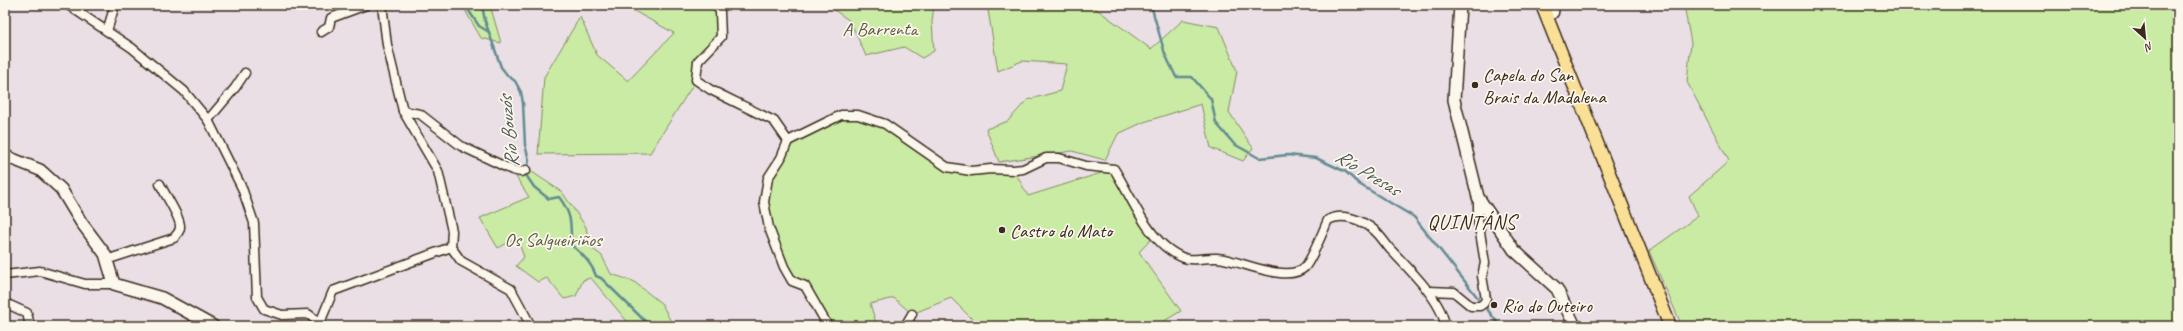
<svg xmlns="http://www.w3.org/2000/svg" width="2183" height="331" viewBox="0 0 2183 331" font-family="Caveat,sans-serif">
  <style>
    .green { fill: #c9eba4; stroke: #828a61 }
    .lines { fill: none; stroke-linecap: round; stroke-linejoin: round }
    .stream { stroke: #648b91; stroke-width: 2.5 }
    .street-casing { stroke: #3b2a1e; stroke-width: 11 }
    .secondary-casing { stroke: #3b2a1e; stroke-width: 14 }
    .primary-casing { stroke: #3b2a1e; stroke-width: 15 }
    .street { stroke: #fbf7ec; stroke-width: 8 }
    .secondary { stroke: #fbf7ec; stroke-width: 11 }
    .primary { stroke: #fadf96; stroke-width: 12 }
    .poi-dot { fill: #3b2a1e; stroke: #fbf7ec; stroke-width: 1.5 }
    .labels { text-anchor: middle; stroke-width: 3.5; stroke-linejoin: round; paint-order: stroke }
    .park-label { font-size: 19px; fill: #5e5a40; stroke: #fbf7ec }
    .poi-label { font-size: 19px; fill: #3b2a1e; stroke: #fbf7ec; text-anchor: start }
    .water-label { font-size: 20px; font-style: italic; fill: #4f5a58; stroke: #fbf7ec }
    .neighbourhood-label { font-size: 20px; letter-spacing: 1px; fill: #3b2a1e; stroke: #fbf7ec }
  </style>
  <rect width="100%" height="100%" fill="#e9dfe5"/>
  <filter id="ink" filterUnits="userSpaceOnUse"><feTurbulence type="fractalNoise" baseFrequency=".025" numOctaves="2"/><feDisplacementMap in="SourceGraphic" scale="8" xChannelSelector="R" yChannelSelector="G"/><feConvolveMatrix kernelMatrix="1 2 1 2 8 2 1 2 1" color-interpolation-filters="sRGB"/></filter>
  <g filter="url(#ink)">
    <g class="green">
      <path d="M462 5H490L501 43 481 38Z"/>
      <path d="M623 5H717L721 37 698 61 696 80 650 153 538 154 544 77 580 17 597 55 628 81 674 33Z"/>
      <path d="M827 5H934L932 22 934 51 922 58 904 47 866 56 850 21Z"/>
      <path d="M1018 5H1091L1151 49 1183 20 1219 27 1237 71 1229 112 1253 148 1243 161 1211 148 1201 104 1144 122 1118 134 1105 160 1072 151 999 162 986 129 1008 121 1027 100 1060 91 1067 64 1022 61 998 71 988 10Z"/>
      <path d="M1684 5H2178V326H1682L1649 251 1698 216 1689 196 1729 161 1687 82 1691 43Z"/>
      <path d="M841 115 872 118 947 167 1014 170 1028 196 1114 169 1155 235 1139 252 1181 311 1156 326H979L951 298 912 314 894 298 870 304 877 326H828L814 298 792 281 784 267 764 202 768 178 788 141Z"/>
      <path d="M532 172 562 192 586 227 589 246 602 256 611 274 633 281 662 304 673 326H631L591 278 583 280 576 296 564 299 547 278 538 282 516 266 524 257 517 238 498 248 480 218 529 197 516 177Z"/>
    </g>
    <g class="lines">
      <g class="stream">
        <path d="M465 5 479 26 489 32"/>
        <path d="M482 5 485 21 501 67 508 76 515 81 521 92 523 103 525 145 529 160 526 175 534 187 549 199 559 197C572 214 571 224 571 245 581 252 592 264 596 276L601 278 650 326"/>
        <path d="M1151 5 1165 54 1176 77H1192L1211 99 1216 123 1234 144 1259 158 1288 155 1316 158 1346 172 1359 184 1414 217 1478 298"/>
        <path d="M1487 309 1500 326"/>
      </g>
      <g class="street-casing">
        <g id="street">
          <path d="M68 5 132 48 184 91 208 120 242 188 254 223 257 297 264 309 282 315 308 314 320 323"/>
          <path d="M717 5 720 12 721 37 698 61 696 80 711 90 774 121 788 141 781 158 768 178 764 202 769 228 784 267 792 281 805 286 828 326"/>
          <path d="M1548 19 1554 13 1555 5"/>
          <path d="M107 31 115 5"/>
          <path d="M321 32 329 27 331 18 366 5"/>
          <path d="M403 111 420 114 461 146 512 170 521 172 526 170"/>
          <path d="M208 120 235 88 245 73"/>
          <path d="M788 141 841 115H858L885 124 947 167 971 171 991 169 1014 170 1023 169 1046 158H1059L1086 166 1114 169C1130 194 1145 234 1171 251 1191 265 1196 257 1217 258 1238 259 1287 285 1305 267 1312 259 1323 231 1328 220 1342 212 1362 220 1374 230 1380 235 1385 243 1390 249 1406 266 1443 301 1445 326"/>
          <path d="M451 247 461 261 511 289 531 326"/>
          <path d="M106 260 174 238C176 235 180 232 180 227 181 218 164 193 160 184"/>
          <path d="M5 275 40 271 85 284H114"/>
          <path d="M1429 291 1454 292 1471 306H1480L1484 303 1486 299 1482 276 1485 263 1478 220V197"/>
          <path d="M5 303 27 313 30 326"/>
          <path d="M321 326 320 323 333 291 451 247 452 231 438 171 403 111 387 45 382 5"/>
          <path d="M905 326 912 314"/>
        </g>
      </g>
      <g class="secondary-casing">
        <g id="secondary">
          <path d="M1460 5 1454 100 1478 197 1514 250 1557 289 1575 326"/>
          <path d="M5 156 40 170 61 189 81 222 105 254 114 284 162 298 213 326"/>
        </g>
      </g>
      <g class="primary-casing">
        <path id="primary" d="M1542 5 1670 326"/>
      </g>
      <use href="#street" class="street"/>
      <use href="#secondary" class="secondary"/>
      <use href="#primary" class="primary"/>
    </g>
  </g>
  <g class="poi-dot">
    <circle cx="1475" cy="85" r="4"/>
    <circle cx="1002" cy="230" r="4"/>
    <circle cx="1494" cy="305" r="4"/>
  </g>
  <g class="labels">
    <g class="park-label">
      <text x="880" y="35">A Barrenta</text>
      <text x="553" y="246">Os Salgueiriños</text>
    </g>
    <g class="poi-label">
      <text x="1483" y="81">Capela do San<tspan x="1483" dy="22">Brais da Madalena</tspan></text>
      <text x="1010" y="237">Castro do Mato</text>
      <text x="1502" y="312">Río do Outeiro</text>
    </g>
    <g class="water-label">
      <text transform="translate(508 132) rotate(-96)" y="7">Río Bouzós</text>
      <text transform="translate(1368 172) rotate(31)" y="7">Río Presas</text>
    </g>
    <g class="neighbourhood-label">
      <text x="1472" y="229">QUINTÁNS</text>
    </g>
  </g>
  <rect width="2183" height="331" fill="none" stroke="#fbf7ec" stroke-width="20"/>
  <rect x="10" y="10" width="2163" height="311" fill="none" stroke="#3b2a1e" stroke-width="1.5" filter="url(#ink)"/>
  <g transform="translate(2145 38) rotate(153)" stroke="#fbf7ec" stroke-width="3" paint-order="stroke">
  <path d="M0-3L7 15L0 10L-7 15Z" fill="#3b2a1e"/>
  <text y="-6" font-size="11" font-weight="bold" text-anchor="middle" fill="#3b2a1e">N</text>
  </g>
</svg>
